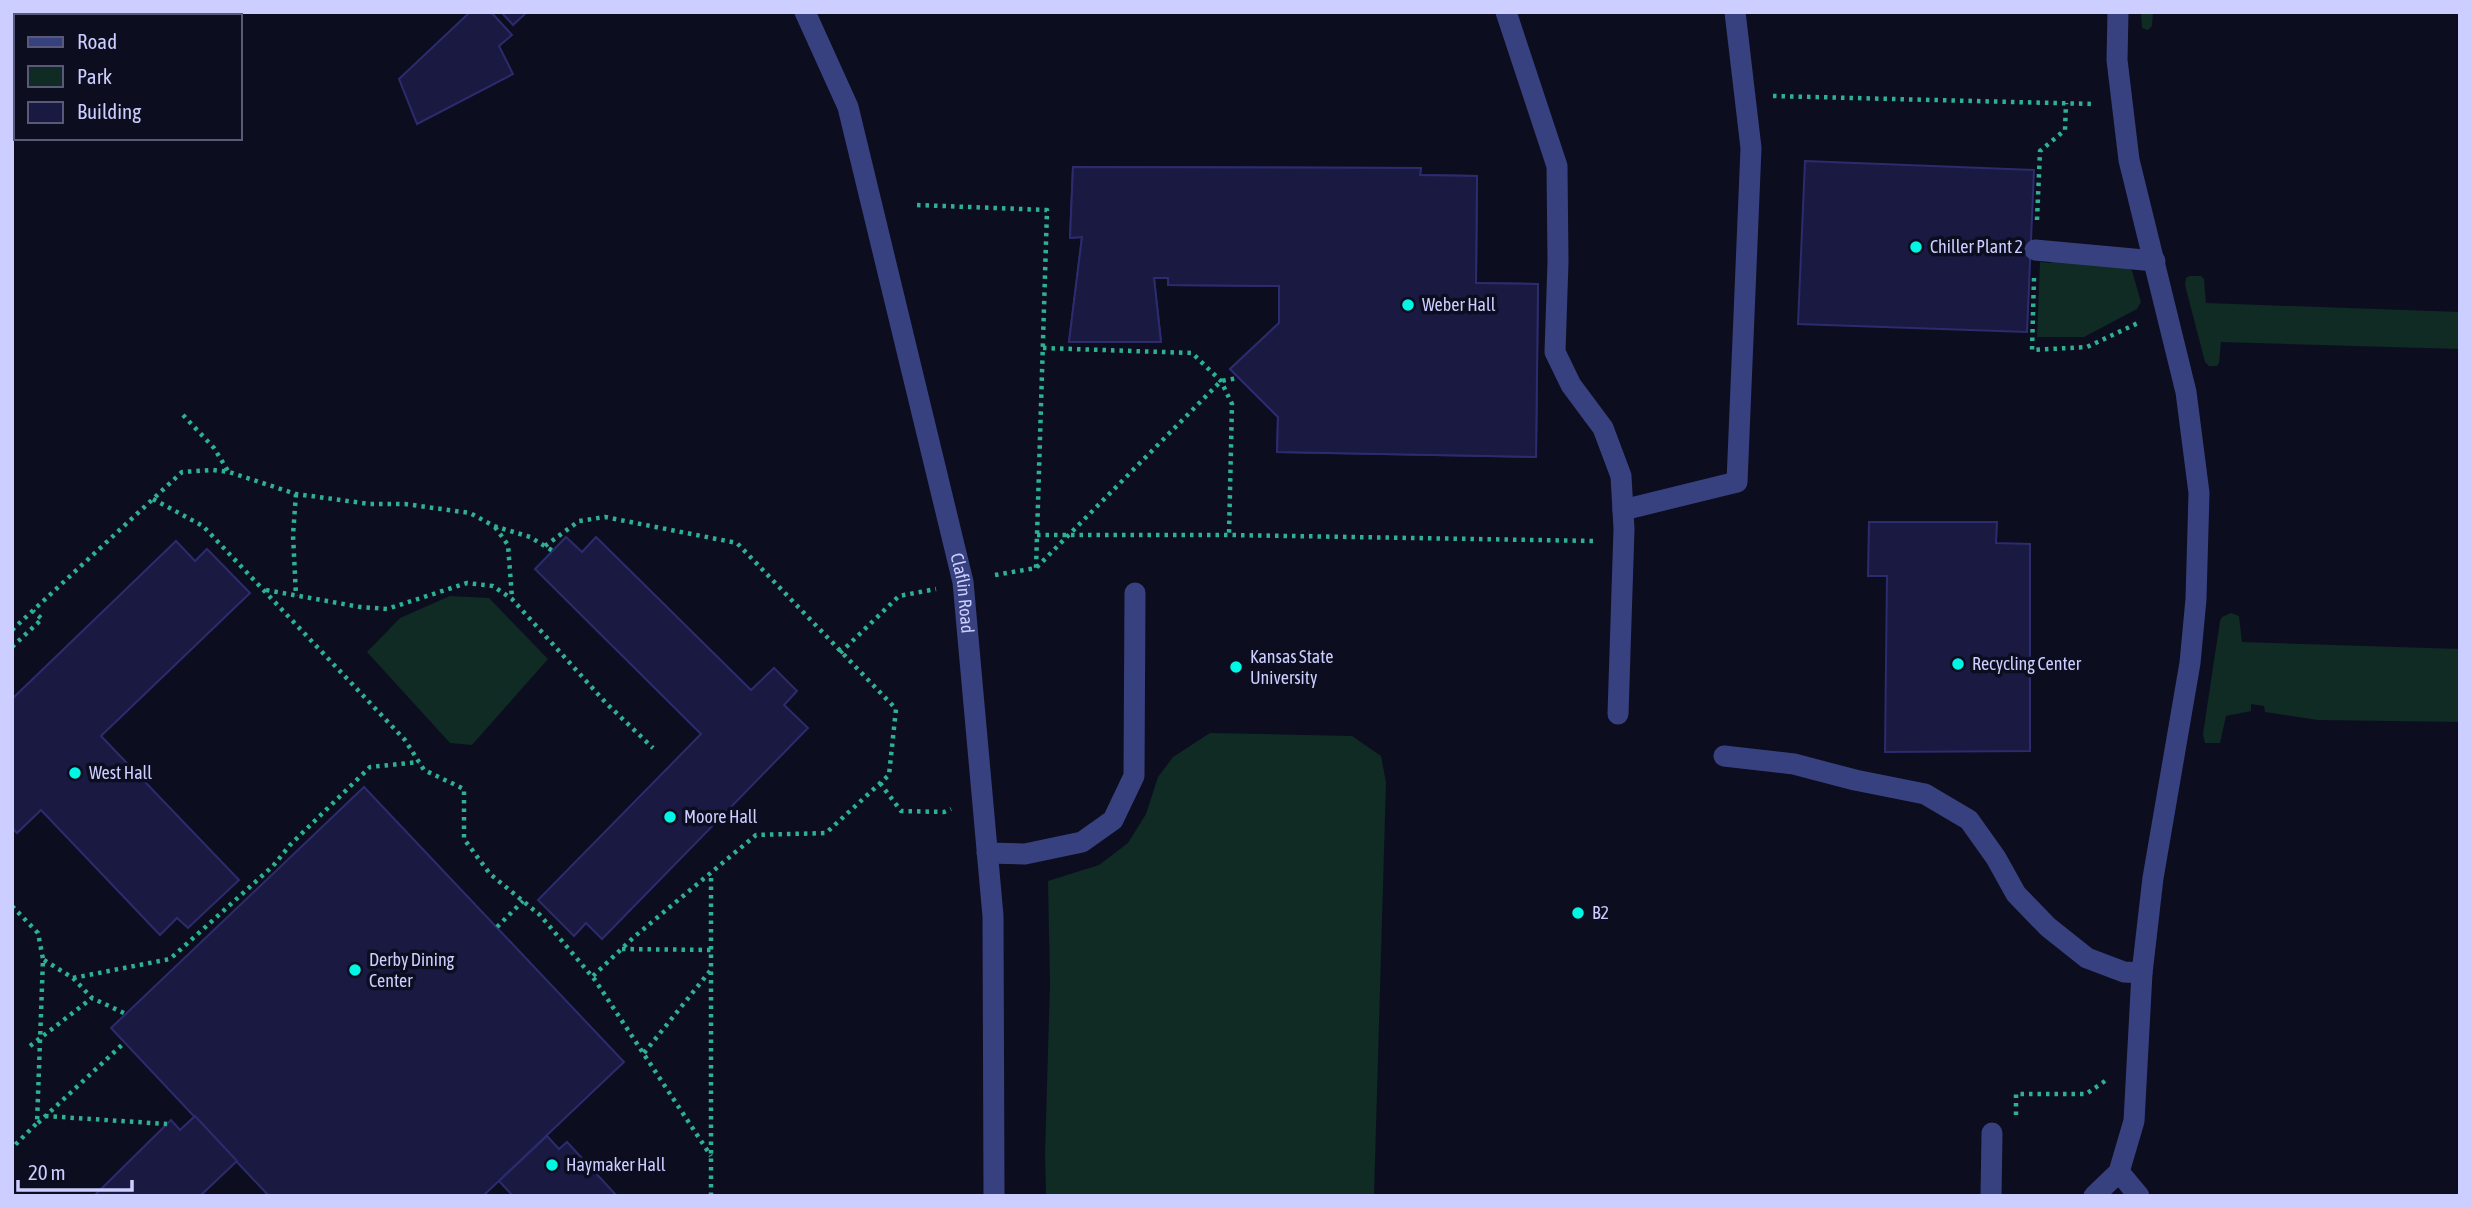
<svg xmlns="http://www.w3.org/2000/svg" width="2472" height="1208" viewBox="0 0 2472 1208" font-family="'Asap Condensed',sans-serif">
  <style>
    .green { fill: #102a24 }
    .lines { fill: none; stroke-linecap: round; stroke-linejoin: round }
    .stream { stroke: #0c2c44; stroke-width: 10 }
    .building { fill: #1a1941; stroke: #2c2b6d; stroke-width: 2 }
    .path { stroke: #2eb192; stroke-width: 4.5; stroke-dasharray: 3.5 5; stroke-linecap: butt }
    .minor { stroke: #38417f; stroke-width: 21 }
    .poi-dot { fill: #01f6e4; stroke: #0d0d20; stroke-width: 2.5 }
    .labels { text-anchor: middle; stroke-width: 7; stroke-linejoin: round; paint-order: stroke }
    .poi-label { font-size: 18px; fill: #cbceff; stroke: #0d0d20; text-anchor: start }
    .street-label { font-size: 18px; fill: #cbceff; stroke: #0d0d20 }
  </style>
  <rect width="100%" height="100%" fill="#0d0d20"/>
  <g class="green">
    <path d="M2141 12H2153L2152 26 2148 30 2142 28Z"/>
    <path d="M2052 259 2128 267 2132 271 2141 302 2137 309 2084 337H2037L2040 262 2051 263Z"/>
    <path d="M2190 276H2201L2204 279 2206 303 2460 312V349L2221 342 2219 363 2217 366H2209L2205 362 2185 285 2186 278Z"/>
    <path d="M450 596 489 598 548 659 472 745 450 743 367 652 400 618Z"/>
    <path d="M2231 613 2239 616 2242 642 2460 649V722L2318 720 2265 712 2264 706 2251 704V711L2226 716 2220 743H2205L2203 734 2220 621 2222 617Z"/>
    <path d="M1210 733 1352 736 1381 756 1386 782 1374 1196H1046L1045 1154 1050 983 1048 881 1099 865 1128 843 1146 814 1158 777 1173 757Z"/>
  </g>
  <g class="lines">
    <g class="stream">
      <path d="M132 16 138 12"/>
      <path d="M12 64 16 63"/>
    </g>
  </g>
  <g class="building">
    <path d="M470 12H491L512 35 499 46 513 74 417 124 399 79Z"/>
    <path d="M501 12H527L513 25Z"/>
    <path d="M1805 161 2034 170 2027 332 1798 324Z"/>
    <path d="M1073 167 1421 168 1420 175 1477 176 1476 283 1538 284 1536 457 1277 452 1278 417 1230 369 1279 323V286L1168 285V278H1154L1161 342H1069L1082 237 1070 238Z"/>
    <path d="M1073 167 1421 168 1420 175 1477 176 1476 283 1538 284 1536 457 1277 452 1278 417 1230 369 1279 323V286L1168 285V278H1154L1161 342H1069L1082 237 1070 238Z"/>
    <path d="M1869 522H1997L1996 543 2030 544V751L1885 752 1887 576H1868Z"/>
    <path d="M566 537 582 552 596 537 751 690 774 668 797 691 784 705 808 728 602 939 586 923 574 936 538 900 701 734 535 569Z"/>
    <path d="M176 541 195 561 207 549 250 593 101 736 239 880 188 928 177 918 160 935 41 810 17 833 12 828V699Z"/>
    <path d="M364 787 624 1062 483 1196H269L111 1028Z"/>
    <path d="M195 1116 237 1161 200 1196H94L171 1120 180 1130Z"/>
    <path d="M547 1136 559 1149 567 1142 617 1196H513L499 1181Z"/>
  </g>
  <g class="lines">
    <g class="path">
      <path d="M1773 96 2094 104"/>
      <path d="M917 205 1047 210 1036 568"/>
      <path d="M2037 220 2040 151 2065 130 2066 103"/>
      <path d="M2034 278 2032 350 2087 347 2138 323"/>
      <path d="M1043 348 1192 353 1221 381 1232 404 1229 535"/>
      <path d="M183 415 214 448 228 471"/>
      <path d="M296 494 293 535 296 596"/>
      <path d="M153 499 203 526 405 740 424 770 464 789V839L490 874 540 915 595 980 711 1156"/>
      <path d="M495 527 508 545 512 598"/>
      <path d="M1037 535H1229L1597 541"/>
      <path d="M545 546 579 521 605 517 737 543 896 709 889 775 826 833 756 835 634 937 592 977"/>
      <path d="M995 575 1036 568 1221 381 1238 378"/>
      <path d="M266 590 360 607 387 609 467 583 493 586 512 599 606 703 653 748"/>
      <path d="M12 630 182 472 213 470 229 472 296 494 370 504H405L470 513 494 526 530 537 553 551"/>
      <path d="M12 647 42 619 33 611"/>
      <path d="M840 653 899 596 936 589"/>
      <path d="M880 783 901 811 944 812 951 809"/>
      <path d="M12 906 38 933 43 959 37 1123 12 1148"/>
      <path d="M497 927 523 901"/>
      <path d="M622 949 711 950"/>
      <path d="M44 960 73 978 92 998 126 1014"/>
      <path d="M73 978 170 959 273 866 290 845 370 767 419 762"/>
      <path d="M30 1046 92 998"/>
      <path d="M644 1053 710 971"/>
      <path d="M2016 1115V1094H2086L2105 1081"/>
      <path d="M45 1116 167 1124"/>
      <path d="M38 1123 125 1042"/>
      <path d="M711 1196V875"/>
    </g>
    <g class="minor">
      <path id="s1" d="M805 12 848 107 963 582 993 916 994 1196"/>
      <path d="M1506 12 1557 166 1558 262 1555 352 1571 385 1603 428 1621 476 1624 529 1618 714"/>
      <path d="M2035 250 2155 261"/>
      <path d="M1623 510 1737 482 1751 148 1735 12"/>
      <path d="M1724 756 1794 764 1855 780 1925 794 1969 820 1996 858 2016 894 2048 927 2087 958 2124 972 2142 973"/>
      <path d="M987 853 1025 854 1082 842 1113 820 1134 776 1135 593"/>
      <path d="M2119 1172 2139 1196"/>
      <path d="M1991 1196 1992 1133"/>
      <path d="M2094 1196 2119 1172 2134 1121 2142 973 2153 878 2190 663 2196 599 2199 493 2186 392 2129 160 2117 60 2118 12"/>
    </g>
  </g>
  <g class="poi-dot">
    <circle cx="1916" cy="247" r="7"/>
    <circle cx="1408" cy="305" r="7"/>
    <circle cx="1958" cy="664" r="7"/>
    <circle cx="1236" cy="667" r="7"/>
    <circle cx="75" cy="773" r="7"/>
    <circle cx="670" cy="817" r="7"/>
    <circle cx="1578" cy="913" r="7"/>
    <circle cx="355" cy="970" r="7"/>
    <circle cx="552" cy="1165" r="7"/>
  </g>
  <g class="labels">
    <g class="poi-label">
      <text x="1930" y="253">Chiller Plant 2</text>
      <text x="1422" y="311">Weber Hall</text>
      <text x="1250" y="663">Kansas State<tspan x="1250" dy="21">University</tspan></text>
      <text x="1972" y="670">Recycling Center</text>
      <text x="89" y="779">West Hall</text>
      <text x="684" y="823">Moore Hall</text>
      <text x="1592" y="919">B2</text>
      <text x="369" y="966">Derby Dining<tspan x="369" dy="21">Center</tspan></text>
      <text x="566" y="1171">Haymaker Hall</text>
    </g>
    <g class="street-label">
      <text dy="6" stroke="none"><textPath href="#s1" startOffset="604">Claflin Road</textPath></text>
    </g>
  </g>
  <rect width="2472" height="1208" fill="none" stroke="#cbceff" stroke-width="28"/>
  <rect x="14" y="14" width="228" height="126" fill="#0d0d20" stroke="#595a79" stroke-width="2"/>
  <rect x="28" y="37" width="35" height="10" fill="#38417f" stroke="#595a79" stroke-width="2"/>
  <text x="77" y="49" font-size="21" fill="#cbceff">Road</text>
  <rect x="28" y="66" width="35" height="21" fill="#102a24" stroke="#595a79" stroke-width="2"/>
  <text x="77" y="84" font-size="21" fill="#cbceff">Park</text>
  <rect x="28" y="102" width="35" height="21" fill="#1a1941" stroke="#595a79" stroke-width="2"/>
  <text x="77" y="119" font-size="21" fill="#cbceff">Building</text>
  <path d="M18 1180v10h114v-10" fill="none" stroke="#cbceff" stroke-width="3.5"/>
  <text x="28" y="1180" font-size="21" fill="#cbceff" stroke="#0d0d20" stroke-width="5" paint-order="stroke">20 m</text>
</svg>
